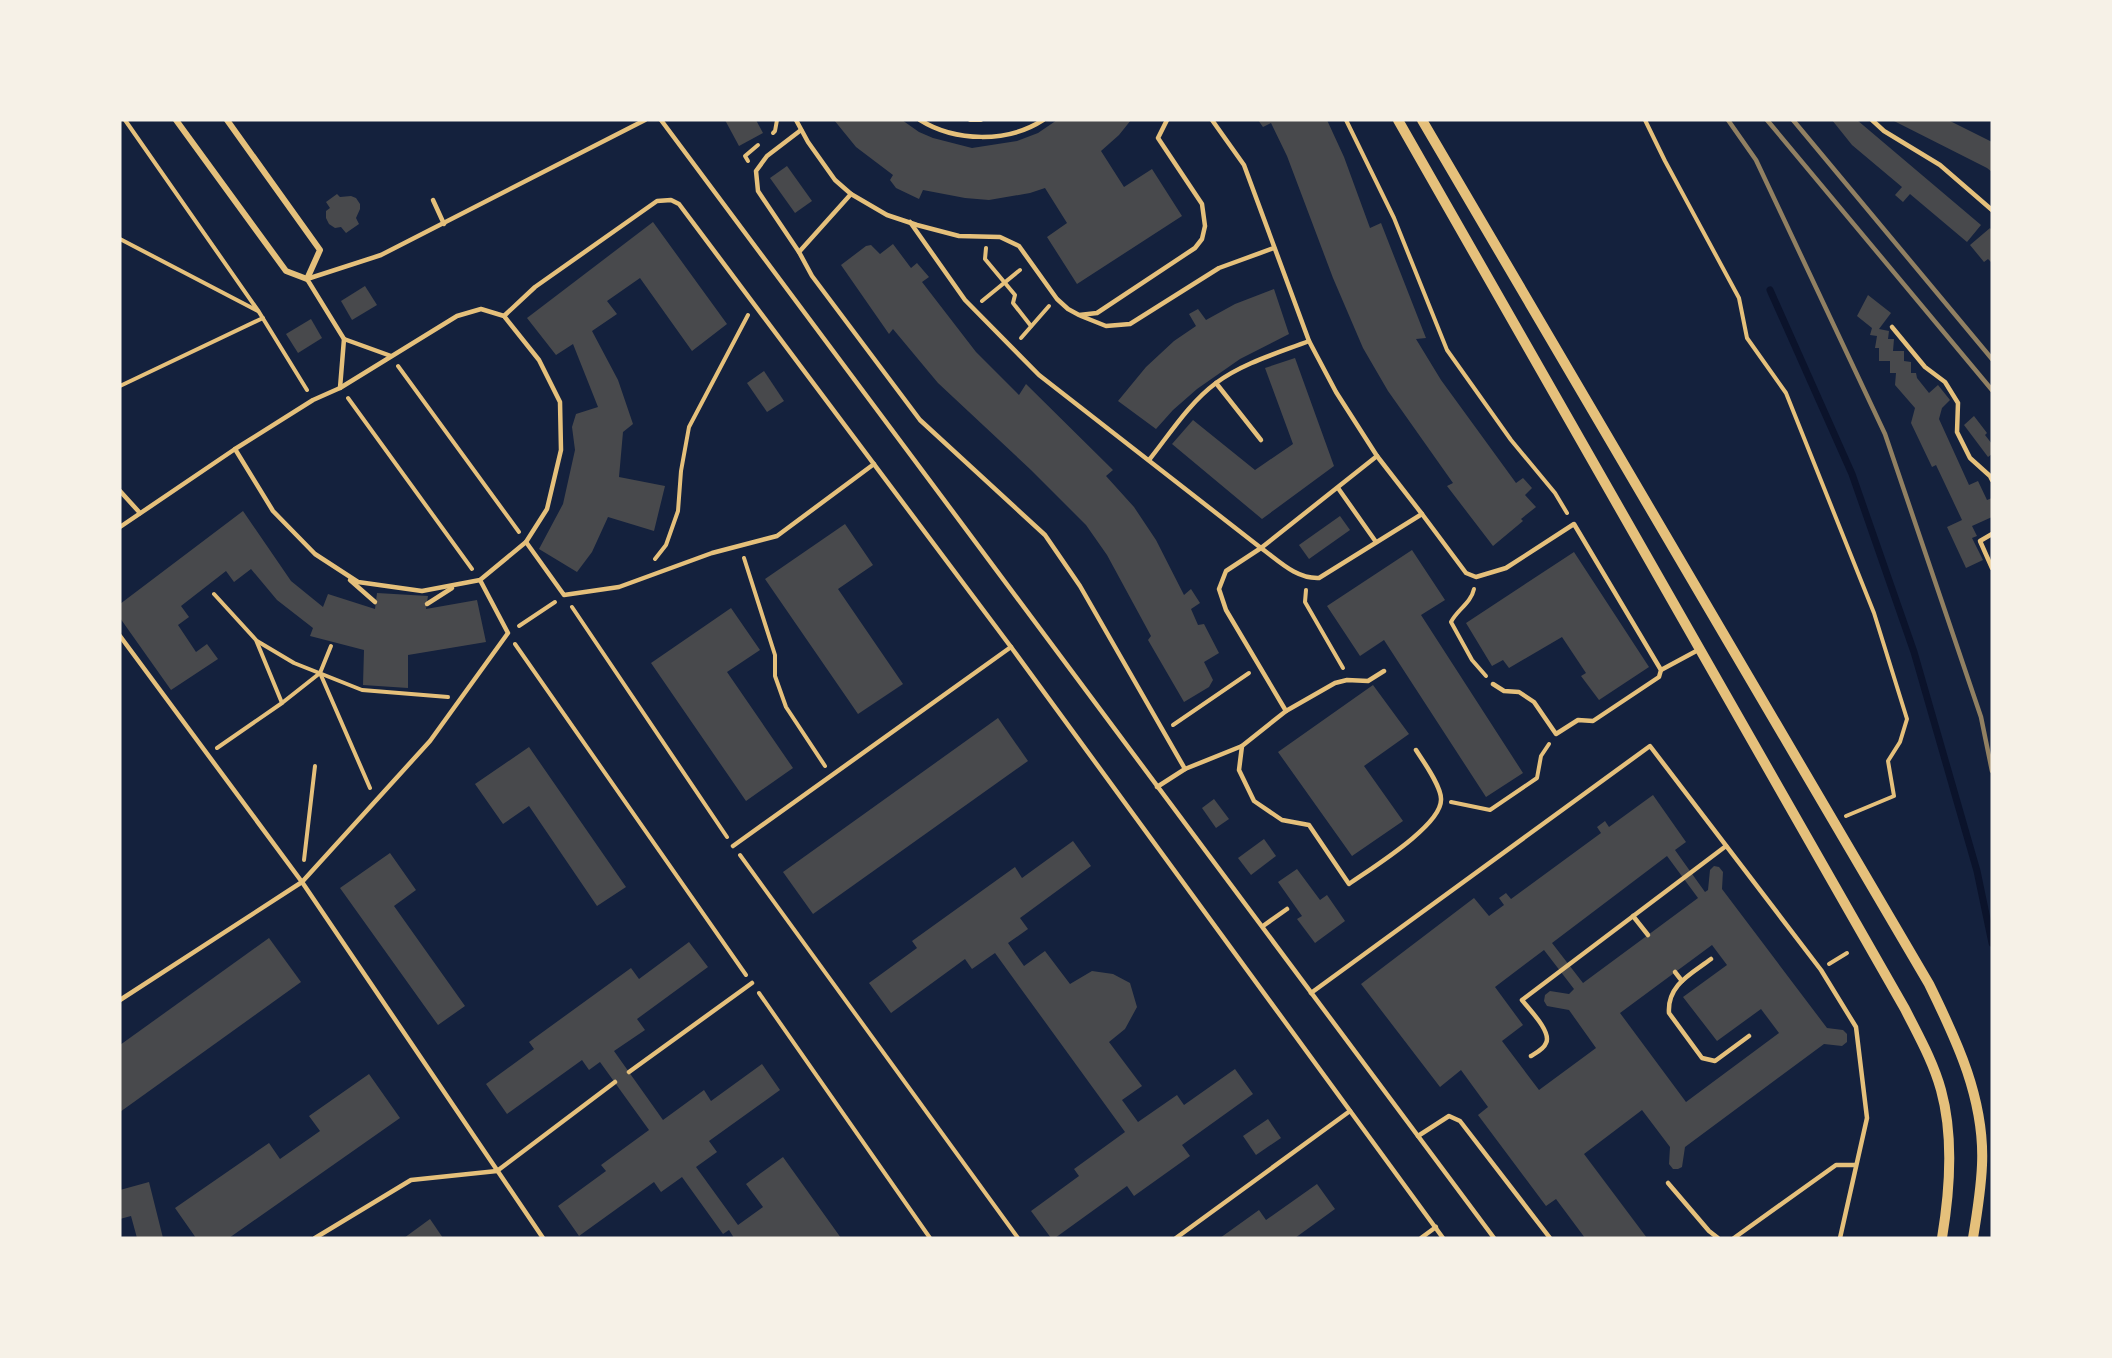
<svg xmlns="http://www.w3.org/2000/svg" width="2112" height="1358" viewBox="0 0 2112 1358" font-family="'Noto Serif',serif">
  <style>
    .lines { fill: none; stroke-linecap: round; stroke-linejoin: round }
    .stream { stroke: #0b132b; stroke-width: 7 }
    .building { fill: #48494c; fill-rule: evenodd }
    .path { stroke: #e5c07b; stroke-width: 4 }
    .service { stroke: #e5c07b; stroke-width: 4.5 }
    .minor { stroke: #e5c07b; stroke-width: 6 }
    .tertiary { stroke: #e5c07b; stroke-width: 10 }
    .rail { stroke: #918062; stroke-width: 4.5 }
  </style>
  <rect width="100%" height="100%" fill="#14213d"/>
  <g class="lines">
    <path class="stream" d="M1770 290 1852 474 1914 652 1977 871 1992 943"/>
  </g>
  <g class="building">
    <path d="M725 120H756L763 133 739 146Z"/>
    <path d="M834 120H902L919 132 933 138 972 148 1017 141 1038 133 1057 120H1131L1119 135 1101 151 1124 187 1152 169 1182 216 1077 284 1047 237 1067 223 1045 188 1030 193 989 200 965 198 923 190 919 199 896 188 890 180 893 175 856 147Z"/>
    <path d="M1258 120H1327L1344 157 1370 228 1381 223 1426 338 1416 339 1441 380 1516 483 1523 478 1532 488 1525 495 1536 507 1521 519 1523 521 1493 546 1447 486 1453 483 1388 391 1363 348 1333 278 1287 156 1271 123 1263 127Z"/>
    <path d="M1832 120H1857L1981 225 1967 242 1910 194 1903 202 1895 195 1902 187 1852 145Z"/>
    <path d="M1892 120H1948L1992 142V172L1987 168Z"/>
    <path d="M787 166 812 201 795 213 770 178Z"/>
    <path d="M337 194 340 197 351 196 356 198 360 204V209L356 218 359 224 346 233 341 227 335 228 329 224 326 218V211L330 208 326 202Z"/>
    <path d="M653 222 727 324 692 351 640 278 607 301 617 314 592 331 618 380 633 424 623 432 619 477 665 486 654 531 608 517 592 552 577 572 539 549 563 504 575 450 572 427 576 414 598 407 573 344 556 355 527 318Z"/>
    <path d="M1990 228 1992 231V263L1988 259 1984 262 1970 245Z"/>
    <path d="M893 244 911 268 917 263 929 277 922 282 976 352 1019 395 1026 384 1113 470 1106 476 1134 507 1156 540 1184 595 1191 589 1200 603 1191 609 1198 625 1204 624 1219 653 1204 662 1213 680 1209 687 1184 702 1148 640 1151 636 1107 555 1086 525 1031 470 938 383 893 329 889 334 841 265 866 246 871 245 880 254Z"/>
    <path d="M365 286 377 305 352 320 341 301Z"/>
    <path d="M1274 289 1289 334 1240 359 1197 389 1173 410 1156 429 1118 401 1146 367 1174 341 1196 326 1189 314 1198 309 1206 320 1235 304Z"/>
    <path d="M1868 295 1891 313 1879 329 1889 331 1888 339H1894L1893 351H1904V361L1911 362V373H1916L1917 378 1929 393 1938 385 1950 400 1942 408 1939 419 1969 485 1978 481 1987 500 1992 498V517L1972 526 1977 536 1972 538 1983 560 1966 568 1947 527 1962 520 1936 465 1932 467 1911 423 1915 408 1895 385 1896 373H1890V361H1879V348H1875L1877 336 1870 335 1872 328 1857 316Z"/>
    <path d="M311 319 322 338 298 353 286 334Z"/>
    <path d="M1295 358 1334 466 1262 519 1172 444 1193 420 1255 470 1293 444 1265 368Z"/>
    <path d="M764 371 784 401 767 412 747 383Z"/>
    <path d="M1974 416 1987 433 1985 435 1992 444V454L1988 457 1964 425Z"/>
    <path d="M243 511 291 581 323 607 328 594 375 609 377 593 428 596 426 609 477 600 486 642 408 655V688L363 685 364 650 310 636 313 628 277 600 251 569 234 582 226 571 181 606 189 617 178 625 196 652 207 644 218 659 171 690 120 618V604Z"/>
    <path d="M1340 516 1350 530 1309 559 1299 545Z"/>
    <path d="M845 524 873 565 838 589 903 684 858 714 765 579Z"/>
    <path d="M1412 550 1445 600 1421 615 1523 773 1486 797 1384 640 1360 656 1327 606Z"/>
    <path d="M1574 552 1649 667 1599 700 1581 676 1586 673 1562 637 1509 668 1503 660 1492 666 1466 623Z"/>
    <path d="M731 608 760 650 727 672 793 768 746 801 651 663Z"/>
    <path d="M1373 685 1409 734 1364 766 1403 821 1352 856 1278 752Z"/>
    <path d="M998 718 1028 761 813 914 783 872Z"/>
    <path d="M529 747 626 887 597 906 529 806 503 824 475 784Z"/>
    <path d="M1653 795 1686 842 1675 850 1705 892 1708 890 1710 870 1714 866 1719 867 1723 872 1722 889 1827 1028 1843 1030 1847 1034V1042L1842 1046 1824 1044 1685 1147 1682 1167 1678 1169H1673L1669 1164 1670 1147 1642 1110 1584 1154 1647 1238H1585L1556 1199 1546 1206 1478 1115 1488 1107 1461 1070 1440 1087 1361 984 1474 898 1489 916 1504 905 1499 898 1506 893 1511 899 1601 833 1597 827 1605 821 1609 827ZM1667 856 1698 898 1583 983 1552 943ZM1712 945 1727 965 1683 997 1717 1041 1761 1009 1779 1033 1686 1102 1620 1013ZM1544 950 1574 989 1569 994 1550 991 1545 995 1544 1001 1547 1006 1569 1010 1596 1048 1539 1090 1502 1041 1523 1025 1495 987Z"/>
    <path d="M1214 799 1229 819 1216 828 1202 808Z"/>
    <path d="M1264 839 1276 856 1251 875 1238 858Z"/>
    <path d="M1073 841 1091 866 1020 918 1028 929 1008 943 1024 966 1045 951 1070 984 1092 971 1113 974 1130 983 1137 1007 1125 1029 1109 1042 1142 1086 1122 1100 1138 1122 1177 1095 1184 1105 1235 1069 1253 1094 1182 1145 1190 1156 1134 1196 1127 1186 1055 1238H1051L1031 1211 1079 1176 1074 1169 1125 1132 995 953 972 969 965 959 891 1013 869 983 917 948 912 941 1015 867 1022 878Z"/>
    <path d="M390 853 416 890 394 906 465 1006 438 1025 340 888Z"/>
    <path d="M1297 869 1320 900 1327 895 1345 921 1315 943 1297 919 1302 916 1278 882Z"/>
    <path d="M269 938 301 982 120 1112V1045Z"/>
    <path d="M689 942 708 967 637 1019 645 1030 614 1051 663 1120 704 1090 711 1101 762 1064 780 1090 709 1141 717 1152 696 1167 738 1225 763 1207 746 1184 783 1157 841 1238H734L729 1230 723 1234 682 1177 661 1192 654 1182 579 1236 558 1206 606 1171 601 1165 649 1130 600 1062 589 1070 582 1060 507 1114 486 1084 534 1049 529 1042 631 968 639 979Z"/>
    <path d="M369 1074 400 1118 229 1238H196L175 1208 269 1143 280 1159 320 1131 309 1116Z"/>
    <path d="M1268 1119 1281 1138 1256 1155 1243 1136Z"/>
    <path d="M149 1182 163 1238H137L131 1216 120 1219V1190Z"/>
    <path d="M1317 1184 1335 1209 1295 1238H1220L1259 1210 1266 1220Z"/>
    <path d="M430 1219 443 1238H404Z"/>
  </g>
  <g class="lines">
    <g class="path">
      <path d="M125 120 259 312 307 390"/>
      <path d="M970 120H981"/>
      <path d="M1346 120 1394 218 1447 350 1511 440 1555 493 1567 513"/>
      <path d="M1645 120 1665 161 1739 298 1747 338 1786 393 1874 613 1907 719 1900 742 1888 761 1894 796 1846 816"/>
      <path d="M773 133 775 131 777 120"/>
      <path d="M748 161 745 156 758 145"/>
      <path d="M120 239 258 311"/>
      <path d="M986 248 985 259 1015 295 1013 303 1031 326"/>
      <path d="M982 301 1020 270"/>
      <path d="M1021 338 1049 306"/>
      <path d="M398 366 519 532"/>
      <path d="M120 386 263 318"/>
      <path d="M348 398 472 569"/>
      <path d="M744 558 775 655V676L786 707 825 766"/>
      <path d="M655 559 666 545 678 511 681 471 689 427 748 315"/>
      <path d="M1474 589C1471 603 1457 610 1451 622L1472 660 1486 676"/>
      <path d="M1306 590 1305 602 1343 668"/>
      <path d="M214 594 256 640 282 703 217 748"/>
      <path d="M572 607 727 837"/>
      <path d="M519 626 555 602"/>
      <path d="M257 641 294 663 362 690 448 697"/>
      <path d="M515 644 746 975"/>
      <path d="M320 673 370 788"/>
      <path d="M282 703 320 673 331 646"/>
      <path d="M1173 725 1249 673"/>
      <path d="M1451 802 1490 810 1537 778 1541 756 1549 744"/>
      <path d="M740 855 1018 1238"/>
      <path d="M304 860 315 766"/>
      <path d="M1829 964 1847 953"/>
      <path d="M759 993 930 1238"/>
    </g>
    <g class="service">
      <path d="M661 120 1494 1238"/>
      <path d="M796 120 808 142 835 180 851 194 887 215 917 225 959 236 1000 237 1019 246 1057 299 1068 309 1079 315 1097 313 1195 248 1202 239 1205 226 1202 204 1158 138 1167 120"/>
      <path d="M920 120C955 142 1008 143 1043 120"/>
      <path d="M1872 120 1884 131 1940 165 1992 210"/>
      <path d="M851 194 799 252 812 276 920 420 1045 535 1080 586 1185 769"/>
      <path d="M433 200 444 224"/>
      <path d="M910 222 965 300 1039 375 1261 548C1279 561 1296 579 1319 578L1422 514 1377 456 1336 392 1309 341 1244 165 1212 120"/>
      <path d="M799 252 758 191 756 171 767 156 801 130"/>
      <path d="M481 309 504 316 539 360 560 402 561 450 547 509 526 542 480 580 422 591 358 582 315 554 273 511 235 449 313 400 340 388 457 316Z"/>
      <path d="M504 316 535 287 657 201 671 200 679 204 1011 647 1443 1238"/>
      <path d="M1081 316 1106 326 1130 324 1219 268 1274 248"/>
      <path d="M1892 327 1925 367 1945 382 1958 403 1957 432 1970 458 1990 476 1992 480"/>
      <path d="M344 339 391 356"/>
      <path d="M1216 383 1261 440"/>
      <path d="M340 388 344 339 307 279 381 255 645 120"/>
      <path d="M1149 460C1169 435 1189 403 1216 383 1243 363 1278 353 1309 341"/>
      <path d="M1338 488 1376 542"/>
      <path d="M120 491 140 513"/>
      <path d="M1422 514 1466 573 1476 577 1506 568 1574 524 1661 670 1659 677 1593 721 1578 720 1556 734 1534 702 1519 692 1504 691 1493 684"/>
      <path d="M120 527 235 449"/>
      <path d="M1992 534 1980 541 1992 568"/>
      <path d="M526 542 564 595 619 587 712 553 777 536 874 464"/>
      <path d="M350 580 375 602"/>
      <path d="M427 604 452 588"/>
      <path d="M120 636 302 882 543 1238"/>
      <path d="M1661 670 1700 649"/>
      <path d="M1286 711 1226 610 1219 589 1226 571 1261 548 1377 456"/>
      <path d="M1242 746 1239 770 1254 801 1282 820 1309 825 1349 884C1370 869 1441 826 1441 800 1442 787 1423 761 1416 750"/>
      <path d="M1157 787 1185 769 1242 746 1286 711 1335 683 1347 680 1368 681 1384 671"/>
      <path d="M733 846 1011 647"/>
      <path d="M1633 916 1648 935"/>
      <path d="M1263 926 1287 909"/>
      <path d="M1711 959C1691 974 1667 985 1669 1013L1702 1058 1715 1061 1749 1036"/>
      <path d="M1675 972 1682 981"/>
      <path d="M1311 993 1650 746 1821 970 1856 1027 1867 1118 1840 1238"/>
      <path d="M120 1000 302 882 430 741 508 633 480 580"/>
      <path d="M1531 1056C1536 1053 1544 1049 1546 1043 1552 1032 1529 1009 1522 1000L1726 846"/>
      <path d="M629 1072 752 983"/>
      <path d="M1418 1136 1449 1116 1460 1121 1550 1238"/>
      <path d="M1668 1183 1709 1231 1718 1238"/>
      <path d="M315 1238 411 1180 497 1171 615 1082"/>
      <path d="M1176 1238 1350 1111"/>
      <path d="M1421 1238 1436 1227"/>
      <path d="M1734 1238 1836 1165H1855"/>
    </g>
    <path class="minor" d="M176 120 286 271 307 279 320 250 227 120"/>
    <g class="tertiary">
      <path d="M1398 120 1905 1009C1918 1035 1933 1061 1941 1090 1954 1137 1950 1190 1942 1238"/>
      <path d="M1422 120 1929 984C1957 1041 1985 1100 1982 1165 1981 1189 1977 1214 1973 1238"/>
    </g>
    <g class="rail">
      <path d="M1728 120 1756 160 1885 434 1981 717 1992 771"/>
      <path d="M1767 120 1992 390"/>
      <path d="M1793 120 1992 359"/>
    </g>
  </g>
  <rect width="2112" height="1358" fill="none" stroke="#f6f1e7" stroke-width="243"/>
</svg>
